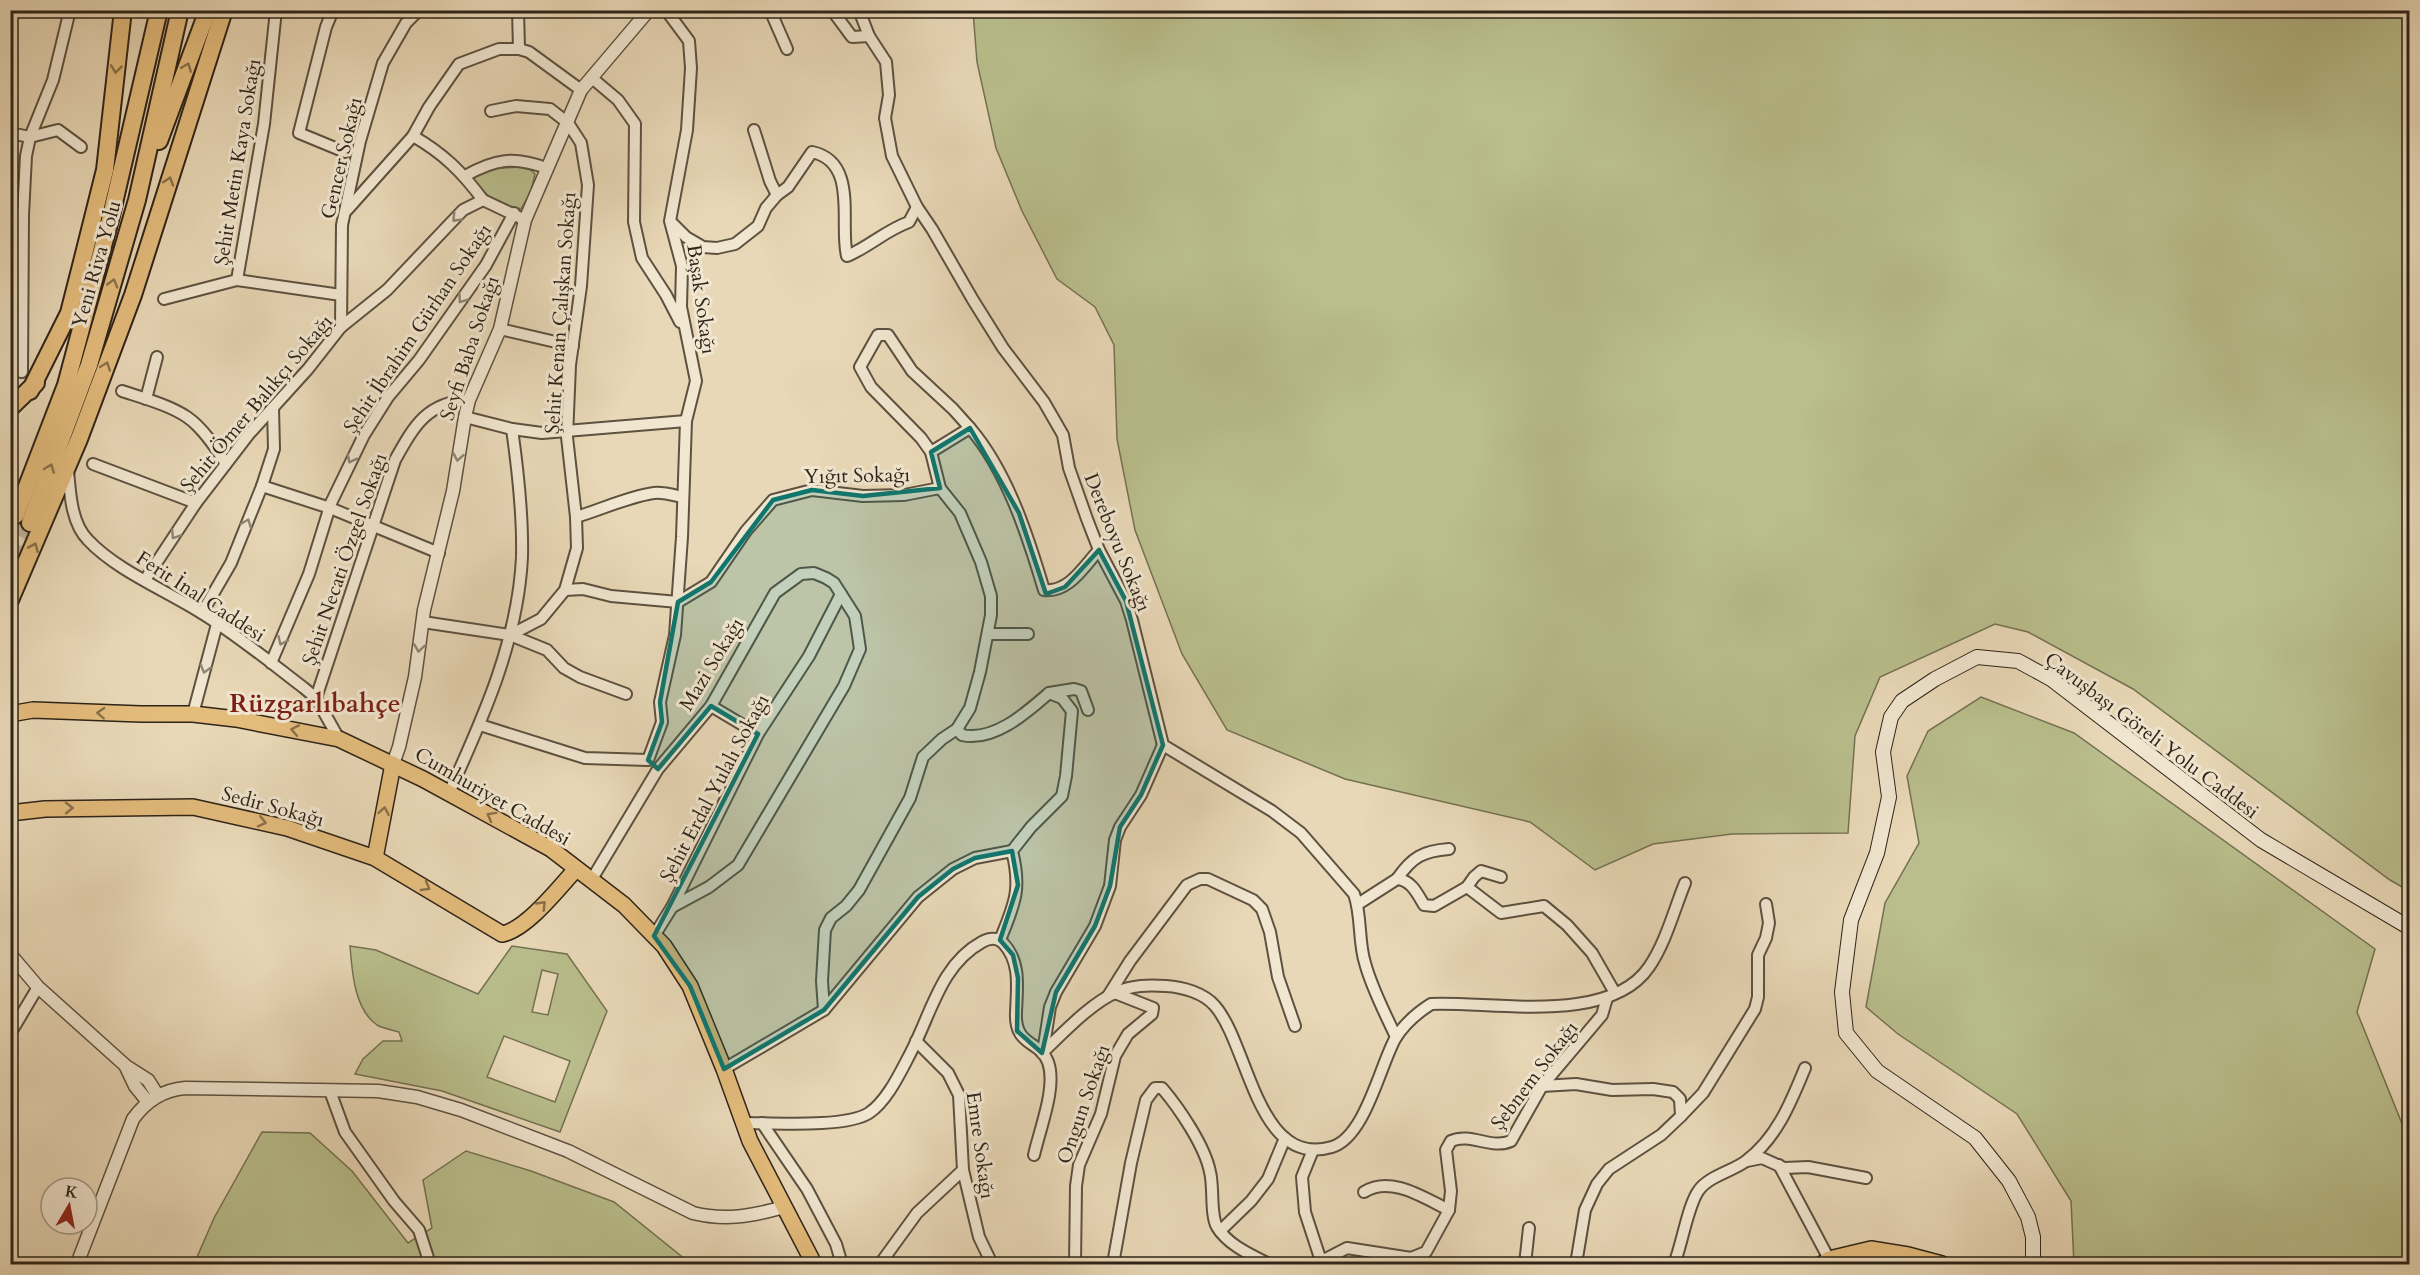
<svg xmlns="http://www.w3.org/2000/svg" width="2420" height="1275" viewBox="0 0 2420 1275" font-family="Cardo,serif">
  <style>
    .green { fill: #b9be8c; stroke: #747152; stroke-width: 1.5; fill-rule: evenodd }
    .lines { fill: none; stroke-linecap: round; stroke-linejoin: round }
    .trunk-tunnel { stroke: #c4b497; stroke-width: 16; stroke-dasharray: 16 8; stroke-linecap: butt }
    .minor-casing { stroke: #5d5140; stroke-width: 14 }
    .tertiary-casing { stroke: #5d5140; stroke-width: 15 }
    .secondary-casing { stroke: #2e2419; stroke-width: 16 }
    .primary-casing { stroke: #2e2419; stroke-width: 18 }
    .trunk-casing { stroke: #2e2419; stroke-width: 20 }
    .minor { stroke: #f1e6d0; stroke-width: 10 }
    .tertiary { stroke: #f1e6d0; stroke-width: 12 }
    .secondary { stroke: #f1e6d0; stroke-width: 14 }
    .primary { stroke: #e4bc7c; stroke-width: 15 }
    .trunk { stroke: #e4bc7c; stroke-width: 16 }
    .oneway { stroke: #89704a }
    .oneway2 { stroke: #908574 }
    .marked { fill: #0f766e; fill-opacity: 0.2; stroke: #0f766e; stroke-width: 4.5; stroke-linejoin: round }
    .labels { text-anchor: middle; stroke-width: 6; stroke-linejoin: round; paint-order: stroke }
    .street-label { font-size: 20px; fill: #2e2419; stroke: #f1e6d0 }
    .district-label { font-size: 26px; font-weight: bold; fill: #7a1f14; stroke: #f1e6d0 }
  </style>
  <rect width="100%" height="100%" fill="#e9d8b7"/>
  <filter id="stains"><feTurbulence type="fractalNoise" baseFrequency=".00333" numOctaves="4"/><feColorMatrix values="0 0 0 0 .2 0 0 0 0 .09 0 0 0 0 .02 0 0 0 .5 -.17"/></filter>
  <radialGradient id="worn" r=".72"><stop offset=".6" stop-color="#630" stop-opacity="0"/><stop offset="1" stop-color="#630" stop-opacity=".3"/></radialGradient>
  <g class="green">
    <path d="M973 11H2409V891L2390 880 2133 689 2028 632 1995 624 1880 677 1855 736 1848 833 1732 834 1653 844 1595 870 1530 822 1345 779 1227 730 1182 654 1135 530 1117 439 1114 345 1095 307 1057 279 1022 211 996 148 977 62Z"/>
    <path d="M520 167 531 170 535 174 531 191 521 209C498 203 486 199 473 178L487 169Z"/>
    <path d="M1981 697 2074 733 2375 949 2357 1012 2409 1141V1264H2074L2071 1201 2017 1114 1898 1034 1866 1007 1885 903 1919 843 1907 776 1928 731Z"/>
    <path d="M350 946 376 950 478 994 512 946 567 954 607 1011 560 1132 442 1091 355 1074 363 1059 383 1041H402L399 1032C392 1030 382 1028 377 1025 354 1009 352 971 350 946ZM542 970 558 974 548 1015 532 1012ZM504 1036 570 1061 555 1102 487 1077Z"/>
    <path d="M262 1132 310 1133 352 1171 408 1243 432 1228 423 1180 466 1151 531 1171 614 1202 691 1264H194L214 1218Z"/>
  </g>
  <g class="lines">
    <g class="trunk-tunnel">
      <path d="M10 526 16 515"/>
      <path d="M10 558 30 523"/>
    </g>
    <g class="minor-casing">
      <g id="minor">
        <path d="M333 10 326 27 299 133 345 152"/>
        <path d="M518 10 519 49"/>
        <path d="M770 10 787 49"/>
        <path d="M832 10 852 37 869 36"/>
        <path d="M859 10 869 36 886 62 889 95 885 118 892 156 917 207 932 229 973 300 1003 348 1044 402 1063 435 1069 468 1087 519 1099 550 1126 601 1132 620 1163 745 1272 811 1301 833 1354 894C1362 916 1358 941 1365 963 1372 989 1385 1013 1396 1037"/>
        <path d="M592 78 618 100 635 124 634 222 642 258 666 295 680 322"/>
        <path d="M491 111 516 106 550 109 568 123 581 143 588 185 581 286 570 365 567 437 576 517 577 548 565 590 541 619 510 635"/>
        <path d="M754 130 770 181 777 195"/>
        <path d="M10 133 30 137 58 130 81 147"/>
        <path d="M413 136 429 107 459 64 499 49H519L529 52 581 90"/>
        <path d="M465 176C495 159 514 156 546 168"/>
        <path d="M347 210 413 136C444 154 462 172 483 200"/>
        <path d="M673 224 686 237 703 247 717 248 735 244 758 226 766 208 777 195 788 187 812 152C859 162 839 224 847 256 869 247 886 230 909 222L917 207"/>
        <path d="M237 280 341 295"/>
        <path d="M164 299 237 280 264 124 276 10"/>
        <path d="M341 327 342 225 360 141 383 63 406 23 419 10"/>
        <path d="M500 329 573 346"/>
        <path d="M10 370 22 372 23 215 26 156 30 137 53 80 70 10"/>
        <path d="M122 391C143 398 169 405 187 417 203 428 216 448 226 464"/>
        <path d="M146 399 157 357"/>
        <path d="M465 417 512 429 542 433 686 421"/>
        <path d="M931 452 970 428C1007 471 1028 536 1044 590 1069 593 1084 566 1099 550"/>
        <path d="M93 464 196 503"/>
        <path d="M68 470C70 492 71 523 88 540 116 570 165 590 200 612 236 634 270 662 304 688L316 698 339 739"/>
        <path d="M262 486 330 508 439 553"/>
        <path d="M576 517C600 510 630 496 654 493 663 492 673 495 682 497"/>
        <path d="M145 580 196 503 226 464 249 434 308 369 341 327 387 290 463 210 483 200 525 220"/>
        <path d="M565 590 583 589 611 596 678 602"/>
        <path d="M678 602 711 582 746 531 773 500 812 490 863 496 904 495 940 488"/>
        <path d="M202 613 231 563 262 486 274 449 273 408"/>
        <path d="M423 622 510 635 547 650 564 668 580 677 626 694"/>
        <path d="M988 634H1028"/>
        <path d="M271 663 309 574 331 503 364 435 388 397 419 360 486 265 514 213"/>
        <path d="M1049 693 1074 689 1081 691 1088 710"/>
        <path d="M316 698 395 460C414 426 427 402 469 400"/>
        <path d="M711 706 758 734"/>
        <path d="M193 714 217 624"/>
        <path d="M480 725 585 758 648 760 662 722 660 702 675 635 682 537 686 421 696 381 681 307 682 266 670 221 687 130 691 68 689 41 666 10"/>
        <path d="M957 729 962 735C994 742 1026 713 1049 693L1062 698 1072 711 1066 776 1062 796 1031 827 1012 851C1022 890 1014 905 1000 940"/>
        <path d="M449 793C483 718 518 641 522 557 523 514 518 471 512 429"/>
        <path d="M592 879 658 769 711 706 775 593 801 574 814 573 826 578 834 583 855 616 860 649 844 686 738 865 709 887 672 907"/>
        <path d="M1397 879C1412 857 1423 851 1449 849"/>
        <path d="M1467 887 1501 913 1544 906 1567 925 1592 953 1615 993"/>
        <path d="M1358 904 1397 879C1411 880 1417 893 1424 905L1434 906 1467 887 1474 877 1481 871 1501 877"/>
        <path d="M654 936 672 907 758 734 809 656 841 594"/>
        <path d="M1108 996 1130 961 1187 885 1200 879H1208L1253 900 1262 909 1270 932 1278 977 1295 1026"/>
        <path d="M824 1010 822 981 825 930 831 918 846 906 859 890 910 798 923 757 942 739 957 729 970 708 980 672 991 615V596L981 562 960 513 940 488 931 452 921 438 871 387 860 367 878 335H888L912 371 953 409 970 428"/>
        <path d="M10 1034 38 987"/>
        <path d="M916 1041 948 1073 959 1095 963 1170 979 1237 992 1264"/>
        <path d="M1043 1052 1050 1007 1056 992 1095 926 1110 886 1115 840 1120 827 1141 795 1163 745"/>
        <path d="M1042 1053C1062 1034 1092 1002 1117 992 1133 985 1148 985 1166 986 1183 987 1204 993 1215 1006 1249 1045 1257 1169 1332 1147 1365 1137 1380 1066 1395 1039 1404 1024 1417 1013 1431 1004 1491 1001 1609 1026 1649 967 1666 942 1674 910 1685 883"/>
        <path d="M724 1069 824 1010 918 897 953 869 975 858 1012 851"/>
        <path d="M1542 1086 1576 1084 1612 1090 1653 1089 1673 1092 1680 1099 1681 1116 1661 1135 1609 1169 1597 1184 1585 1210 1576 1264"/>
        <path d="M330 1091 345 1132 394 1201 419 1230 430 1264"/>
        <path d="M1681 1116 1703 1093 1755 1009 1758 997V955L1766 938 1769 923 1766 904"/>
        <path d="M743 1123C773 1123 846 1128 869 1113 887 1101 900 1073 910 1054 931 1015 940 965 982 942 989 938 997 937 1003 943 1021 962 1017 987 1016 1012 1014 1047 1040 1040 1048 1062 1057 1087 1040 1128 1034 1155"/>
        <path d="M762 1123 807 1189 836 1244 841 1261 845 1264"/>
        <path d="M1313 1150 1302 1177 1305 1212 1321 1261"/>
        <path d="M1747 1161 1762 1158 1784 1168 1808 1167 1866 1178"/>
        <path d="M1779 1165 1829 1259"/>
        <path d="M1364 1192C1391 1175 1424 1198 1449 1210"/>
        <path d="M1220 1231 1251 1201 1268 1179 1285 1138"/>
        <path d="M880 1264 917 1213 963 1170"/>
        <path d="M1075 1264 1076 1186 1079 1165 1101 1114 1115 1056 1128 1034 1152 1014 1153 1008 1115 993"/>
        <path d="M1113 1264 1131 1163 1146 1100 1155 1088H1162C1179 1108 1205 1146 1210 1172 1214 1187 1210 1214 1217 1227 1228 1245 1251 1255 1269 1264"/>
        <path d="M1316 1264 1347 1248 1411 1258 1426 1252 1449 1210 1451 1191 1446 1150 1451 1141C1471 1132 1491 1150 1511 1141L1542 1086 1602 1015 1607 998"/>
        <path d="M1525 1264 1529 1228"/>
        <path d="M1674 1264C1682 1245 1688 1204 1699 1190 1709 1176 1733 1171 1746 1161 1777 1138 1791 1102 1805 1068"/>
      </g>
    </g>
    <g class="tertiary-casing">
      <g id="tertiary">
        <path d="M393 764 399 747 415 677 424 610 453 491 465 417 469 400 500 329 525 220 581 90 649 10"/>
        <path d="M10 954 38 987 126 1066 148 1080 158 1096"/>
        <path d="M126 1067 135 1086 148 1102"/>
        <path d="M77 1264 133 1119C146 1101 162 1090 185 1088L378 1091 417 1097 461 1110 568 1151 693 1213C725 1221 752 1216 784 1207"/>
      </g>
    </g>
    <g class="secondary-casing">
      <path id="secondary" d="M2033 1264V1237L2028 1217 2009 1181 1975 1138 1877 1071 1846 1033 1842 992 1851 920 1877 853 1889 797 1883 752 1891 717 1902 701 1935 679 1977 657 2018 661 2051 679 2261 840 2410 928"/>
    </g>
    <g class="primary-casing">
      <g id="primary">
        <path d="M10 714 33 710 141 714H193L236 719 339 739 423 779 551 849 624 905 664 946 690 986 724 1069 750 1141 814 1264"/>
        <path d="M10 813 45 809 193 807 287 828 375 858 502 934C526 930 559 888 576 869"/>
        <path d="M375 858 393 764"/>
        <path d="M1822 1264 1829 1259 1871 1249 1908 1255 1942 1264"/>
      </g>
    </g>
    <g class="trunk-casing">
      <g id="trunk">
        <path d="M159 141 208 10"/>
        <path d="M30 391 69 313 83 258 105 170 123 10"/>
        <path d="M10 408 36 383"/>
        <path d="M16 515 66 385 110 220 159 10"/>
        <path d="M30 523 89 365 137 200 180 10"/>
        <path d="M10 600 79 439 133 295 224 10"/>
      </g>
    </g>
    <use href="#minor" class="minor"/>
    <use href="#tertiary" class="tertiary"/>
    <use href="#secondary" class="secondary"/>
    <use href="#primary" class="primary"/>
    <use href="#trunk" class="trunk"/>
  </g>
  <defs><path id="oneway-chevron" d="M-2-3.5L2.5 0L-2 3.5" fill="none" stroke-width="1.6" stroke-linecap="round" stroke-linejoin="round" transform="scale(1.5)"/></defs>
  <g class="oneway">
    <use href="#oneway-chevron" transform="translate(187 67) rotate(-69)"/>
    <use href="#oneway-chevron" transform="translate(116 69) rotate(97)"/>
    <use href="#oneway-chevron" transform="translate(169 181) rotate(-72)"/>
    <use href="#oneway-chevron" transform="translate(113 283) rotate(-74)"/>
    <use href="#oneway-chevron" transform="translate(106 366) rotate(-69)"/>
    <use href="#oneway-chevron" transform="translate(50 468) rotate(-69)"/>
    <use href="#oneway-chevron" transform="translate(34 547) rotate(-66)"/>
    <use href="#oneway-chevron" transform="translate(101 713) rotate(-177)"/>
    <use href="#oneway-chevron" transform="translate(295 730) rotate(-169)"/>
    <use href="#oneway-chevron" transform="translate(69 808) rotate(-1)"/>
    <use href="#oneway-chevron" transform="translate(384 811) rotate(-80)"/>
    <use href="#oneway-chevron" transform="translate(491 816) rotate(-151)"/>
    <use href="#oneway-chevron" transform="translate(262 822) rotate(13)"/>
    <use href="#oneway-chevron" transform="translate(426 887) rotate(30)"/>
    <use href="#oneway-chevron" transform="translate(542 905) rotate(-46)"/>
  </g>
  <g class="oneway2">
    <use href="#oneway-chevron" transform="translate(456 218) rotate(134)"/>
    <use href="#oneway-chevron" transform="translate(462 299) rotate(125)"/>
    <use href="#oneway-chevron" transform="translate(458 457) rotate(100)"/>
    <use href="#oneway-chevron" transform="translate(351 459) rotate(117)"/>
    <use href="#oneway-chevron" transform="translate(247 523) rotate(-68)"/>
    <use href="#oneway-chevron" transform="translate(175 535) rotate(123)"/>
    <use href="#oneway-chevron" transform="translate(282 641) rotate(115)"/>
    <use href="#oneway-chevron" transform="translate(419 648) rotate(98)"/>
    <use href="#oneway-chevron" transform="translate(205 669) rotate(106)"/>
  </g>
  <path class="marked" d="M970 428 1019 513 1046 594 1065 587 1099 550 1126 601 1163 745 1141 795 1120 827 1110 886 1095 926 1056 992 1042 1053 1017 1031 1018 978 1013 955 1000 940 1018 885 1012 851 975 858 953 869 918 897 824 1010 724 1069 690 986 654 936 758 734 711 706 658 769 648 760 662 722 660 702 678 602 711 582 773 500 812 490 863 496 940 488 931 452Z"/>
  <g class="labels">
    <g class="street-label">
      <text transform="translate(341 158) rotate(-77)" y="7">Gencer Sokağı</text>
      <text transform="translate(237 162) rotate(-81)" y="7">Şehit Metin Kaya Sokağı</text>
      <text transform="translate(96 264) rotate(-74)" y="7">Yeni Riva Yolu</text>
      <text transform="translate(702 299) rotate(82)" y="7">Başak Sokağı</text>
      <text transform="translate(560 313) rotate(-86)" y="7">Şehit Kenan Çalışkan Sokağı</text>
      <text transform="translate(417 328) rotate(-56)" y="7">Şehit İbrahim Gürhan Sokağı</text>
      <text transform="translate(469 348) rotate(-72)" y="7">Seyfi Baba Sokağı</text>
      <text transform="translate(256 403) rotate(-50)" y="7">Şehit Ömer Balıkçı Sokağı</text>
      <text transform="translate(857 475) rotate(-1)" y="7">Yığıt Sokağı</text>
      <text transform="translate(1118 542) rotate(68)" y="7">Dereboyu Sokağı</text>
      <text transform="translate(344 559) rotate(-71)" y="7">Şehit Necati Özgel Sokağı</text>
      <text transform="translate(201 596) rotate(33)" y="7">Ferit İnal Caddesi</text>
      <text transform="translate(711 664) rotate(-59)" y="7">Mazi Sokağı</text>
      <text transform="translate(2152 735) rotate(37)" y="7">Çavuşbaşı Göreli Yolu Caddesi</text>
      <text transform="translate(714 788) rotate(-62)" y="7">Şehit Erdal Yulalı Sokağı</text>
      <text transform="translate(493 796) rotate(30)" y="7">Cumhuriyet Caddesi</text>
      <text transform="translate(273 806) rotate(15)" y="7">Sedir Sokağı</text>
      <text transform="translate(1534 1075) rotate(-53)" y="7">Şebnem Sokağı</text>
      <text transform="translate(1083 1104) rotate(-71)" y="7">Ongun Sokağı</text>
      <text transform="translate(981 1145) rotate(82)" y="7">Emre Sokağı</text>
    </g>
    <g class="district-label">
      <text x="315" y="712">Rüzgarlıbahçe</text>
    </g>
  </g>
  <rect width="2420" height="1275" fill="none" stroke="#e9d8b7" stroke-width="36"/>
  <rect x="12" y="12" width="2396" height="1251" fill="none" stroke="#2e2419" stroke-width="3"/>
  <rect x="18" y="18" width="2384" height="1239" fill="none" stroke="#2e2419" stroke-width="1.5"/>
  <g transform="translate(69 1206) rotate(10)"><circle r="28" fill="#f1e6d0" stroke="#a39887" stroke-width="1.5"/>
  <path d="M0-4.5L10 22L0 15L-10 22Z" fill="#8f2418"/>
  <text y="-9" font-size="16" font-weight="bold" text-anchor="middle" fill="#2e2419">K</text>
  </g>
  <rect width="100%" height="100%" filter="url(#stains)"/>
  <rect width="100%" height="100%" fill="url(#worn)"/>
</svg>
